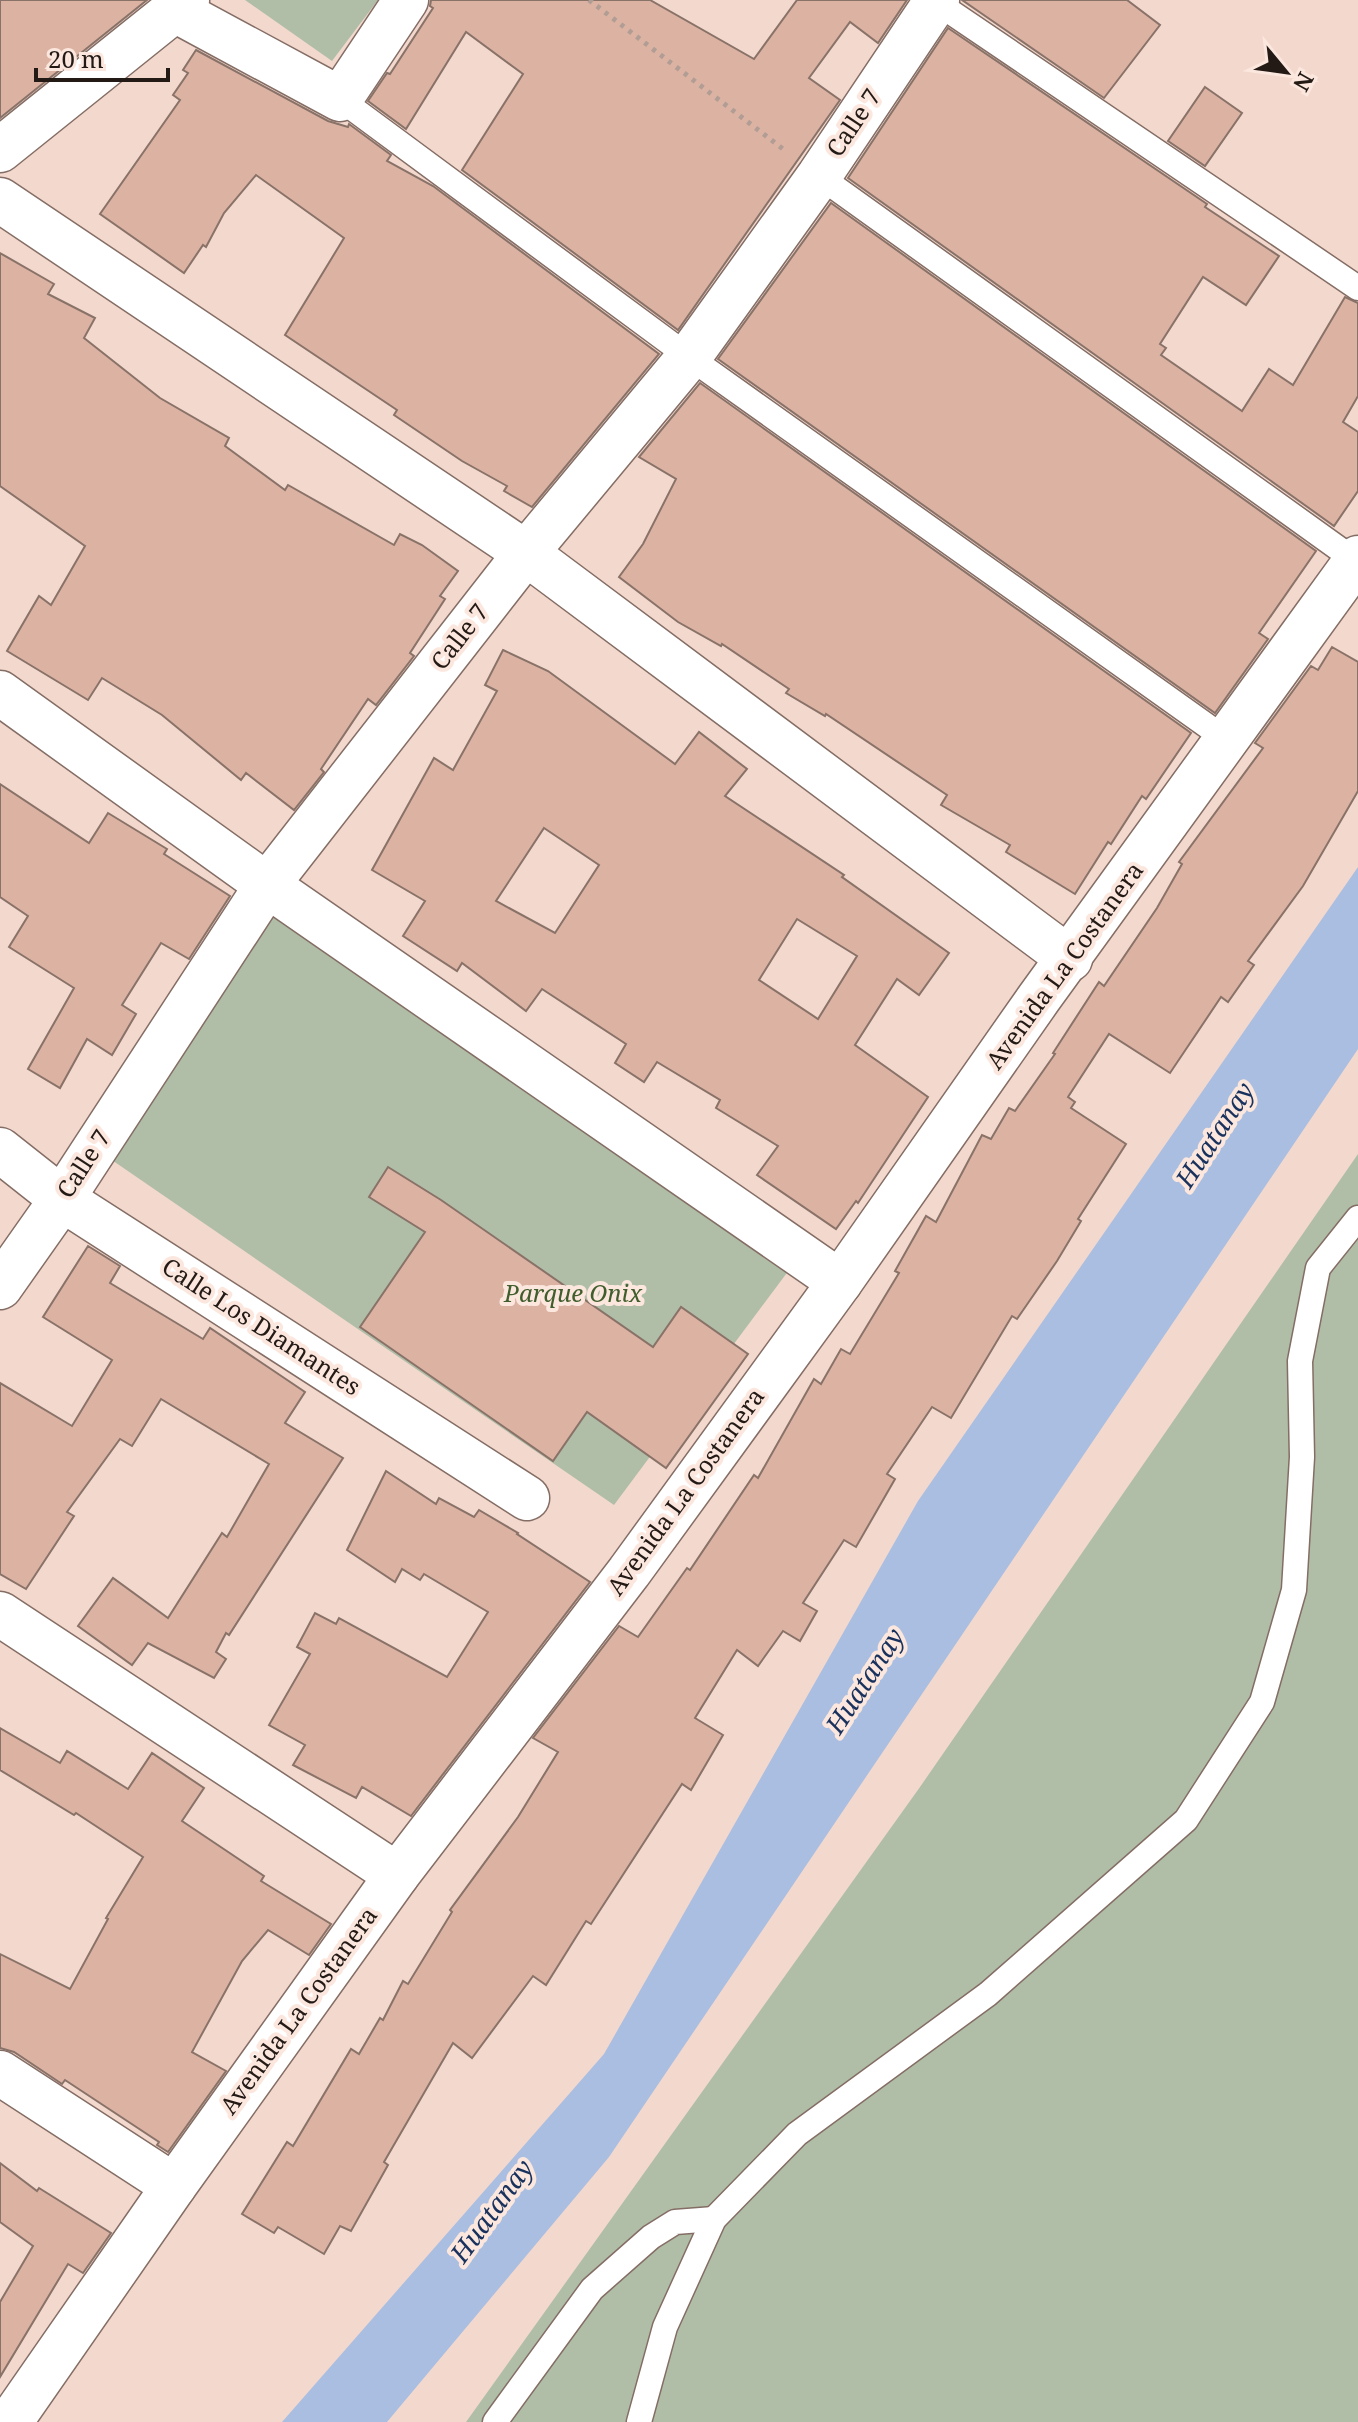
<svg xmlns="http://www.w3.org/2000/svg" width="1358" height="2422" viewBox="0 0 1358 2422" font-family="'Noto Serif',serif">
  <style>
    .green { fill: #b0bea8 }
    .water { fill: #a9bee0 }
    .building { fill: #dcb3a3; stroke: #897268; stroke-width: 2; fill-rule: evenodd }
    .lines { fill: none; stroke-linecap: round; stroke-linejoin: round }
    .service-casing { stroke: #846d64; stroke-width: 27 }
    .minor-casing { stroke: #846d64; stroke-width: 47 }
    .path { stroke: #b29d95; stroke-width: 5; stroke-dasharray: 4 6; stroke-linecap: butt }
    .service { stroke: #fff; stroke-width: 24 }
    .minor { stroke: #fff; stroke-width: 44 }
    .labels { text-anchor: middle; stroke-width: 8; stroke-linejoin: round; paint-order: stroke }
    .street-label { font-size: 24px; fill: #231a16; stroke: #fce7de }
    .park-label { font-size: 24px; font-style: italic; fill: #405e2d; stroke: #fce7de }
    .water-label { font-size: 26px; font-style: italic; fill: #18325d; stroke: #fce7de }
  </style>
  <rect width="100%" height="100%" fill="#f3d8ce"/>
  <g class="green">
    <path d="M245 0H378L332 61Z"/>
    <path d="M271 908 795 1262 614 1505 106 1156Z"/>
    <path d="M1358 1154V2422H466L920 1787Z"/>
  </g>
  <path class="water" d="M1358 867V1049L609 2157 387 2422H282L604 2054 918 1501Z"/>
  <g class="building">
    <path d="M0 0H147L0 118Z"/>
    <path d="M431 0H650L754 59 797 0H907L878 43 850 22 809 78 840 100 678 330 462 170 523 74 466 32 406 129 368 101 387 73 390 74 433 8 430 6Z"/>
    <path d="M962 0H1127L1160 25 1104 98Z"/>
    <path d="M948 28 1207 204 1205 207 1279 256 1246 305 1203 277 1160 344 1166 348 1161 355 1242 411 1269 369 1293 385 1345 297 1358 303V396L1343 422 1358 432V491L1334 526 848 178Z"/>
    <path d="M196 50 328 121 348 127 349 124 391 155 387 161 433 186 659 354 532 507 504 491 507 486 462 461 394 415 397 410 285 335 344 238 256 175 224 213 206 247 203 245 184 273 100 214 180 100 173 95 188 73 183 70Z"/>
    <path d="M1205 87 1242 113 1205 166 1168 141Z"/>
    <path d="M831 203 1316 551 1259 633 1268 639 1215 713 718 359Z"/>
    <path d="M0 253 54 284 48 294 95 318 84 338 160 398 229 438 225 446 285 490 288 485 394 545 400 534 422 545 458 571 440 596 445 599 410 653 414 656 376 705 368 699 321 769 324 772 294 810 246 773 241 780 162 715 102 678 88 700 7 651 39 596 51 605 85 546 0 486Z"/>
    <path d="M700 383 1191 733 1146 799 1142 796 1111 844 1108 842 1075 894 1006 852 1010 845 941 805 947 795 826 714 825 716 786 693 789 689 722 644 721 646 678 622 619 577 643 544 676 479 639 457Z"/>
    <path d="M1332 647 1358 662V791L1303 886 1248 961 1254 965 1228 1002 1221 997 1170 1073 1109 1034 1068 1097 1075 1102 1071 1108 1126 1144 1078 1219 1081 1221 1057 1261 1017 1319 1012 1316 951 1418 932 1407 887 1474 895 1479 856 1547 844 1540 803 1603 817 1611 800 1641 783 1631 758 1666 737 1650 695 1718 723 1735 691 1790 682 1784 591 1924 586 1921 546 1985 533 1976 472 2058 453 2043 384 2162 388 2165 351 2231 340 2226 324 2254 278 2227 274 2233 242 2214 287 2142 293 2146 351 2049 359 2054 380 2018 383 2020 403 1981 408 1984 452 1912 450 1910 518 1817 558 1752 533 1738 619 1626 638 1637 687 1568 690 1570 754 1475 758 1478 814 1379 821 1384 841 1349 850 1354 899 1273 895 1271 926 1216 936 1222 982 1135 991 1139 1009 1108 1015 1111 1055 1054 1053 1053 1099 982 1104 986 1157 908 1182 864 1179 862 1263 748 1255 743 1311 666 1318 670Z"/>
    <path d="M503 650 548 671 675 764 699 732 747 769 725 796 844 875 842 877 949 953 919 995 897 979 855 1045 928 1097 858 1203 856 1201 836 1229 757 1175 778 1146 716 1108 720 1100 657 1062 644 1082 615 1063 626 1044 542 989 526 1011 462 963 457 971 403 936 425 901 372 870 434 758 453 770 497 691 485 685ZM544 828 599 865 555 933 496 901ZM797 919 857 956 818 1019 759 980Z"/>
    <path d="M0 784 89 843 108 813 167 849 164 854 230 896 189 959 161 943 122 1005 136 1014 112 1055 87 1039 60 1088 28 1069 74 988 9 947 28 916 0 897Z"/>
    <path d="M388 1167 441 1200 653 1347 681 1307 748 1354 666 1468 587 1412 553 1461 360 1327 425 1232 369 1197Z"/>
    <path d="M88 1246 120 1266 110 1283 203 1339 210 1328 305 1392 285 1423 343 1458 229 1635 226 1633 216 1652 226 1659 214 1678 148 1643 132 1665 78 1626 113 1578 168 1618 222 1533 227 1537 269 1464 161 1399 132 1446 120 1439 67 1512 74 1516 26 1589 0 1574V1383L72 1426 112 1360 43 1317Z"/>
    <path d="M386 1471 436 1504 439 1498 474 1517 479 1510 518 1533 517 1534 590 1582 411 1816 362 1787 356 1798 293 1765 305 1745 269 1725 310 1654 297 1647 315 1613 336 1624 339 1618 447 1677 488 1612 424 1574 420 1580 402 1569 395 1582 347 1550Z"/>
    <path d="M0 1728 60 1763 67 1751 128 1789 152 1753 204 1788 182 1821 264 1876 261 1881 331 1924 309 1955 268 1930 242 1961 192 2052 226 2071 168 2152 157 2145 159 2142 65 2080 62 2084 14 2052 0 2048V1954L70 1989 108 1919 106 1918 143 1857 76 1813 74 1815 0 1770Z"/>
    <path d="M0 2163 37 2191 39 2188 111 2233 83 2273 68 2264 0 2377V2302L33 2246 0 2222Z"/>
  </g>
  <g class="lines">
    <g class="service-casing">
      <g id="service">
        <path d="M936 2 1358 288"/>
        <path d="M340 99 689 357 1227 740"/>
        <path d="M819 176 1356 561"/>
        <path d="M495 2422 592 2289 651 2237 675 2222 714 2219"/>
        <path d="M639 2422 665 2327 714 2219 797 2134 988 1994 1186 1820 1262 1702 1294 1590 1302 1457 1300 1361 1318 1268 1358 1218"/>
      </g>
    </g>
    <g class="minor-casing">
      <g id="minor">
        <path d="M175 10 340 99 406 0"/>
        <path d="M0 150 187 0"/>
        <path d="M0 200 526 553 1070 959"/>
        <path d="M0 693 267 885 840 1282"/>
        <path d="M0 1150 62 1199 527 1498"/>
        <path d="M0 1287 62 1199 267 885 526 553 689 357 819 176 937 0"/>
        <path d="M0 1614 397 1875"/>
        <path d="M0 2073 174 2186"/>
        <path d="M10 2422 174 2186 397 1875 629 1572 840 1282 1039 998 1358 558"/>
      </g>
    </g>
    <path class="path" d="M589 0 783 149"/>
    <use href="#service" class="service"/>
    <use href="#minor" class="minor"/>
  </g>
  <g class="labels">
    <g class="street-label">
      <text transform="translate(854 123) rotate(-56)" y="8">Calle 7</text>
      <text transform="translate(460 637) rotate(-52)" y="8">Calle 7</text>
      <text transform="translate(1065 966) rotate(-54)" y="8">Avenida La Costanera</text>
      <text transform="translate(84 1164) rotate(-57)" y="8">Calle 7</text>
      <text transform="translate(261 1327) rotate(33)" y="8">Calle Los Diamantes</text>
      <text transform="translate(686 1492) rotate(-54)" y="8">Avenida La Costanera</text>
      <text transform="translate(299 2011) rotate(-54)" y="8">Avenida La Costanera</text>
    </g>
    <g class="park-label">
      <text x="573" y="1302">Parque Onix</text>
    </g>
    <g class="water-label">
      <text transform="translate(1215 1135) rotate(-57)" y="9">Huatanay</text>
      <text transform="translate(865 1681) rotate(-57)" y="9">Huatanay</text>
      <text transform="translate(492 2211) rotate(-54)" y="9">Huatanay</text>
    </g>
  </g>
  <g transform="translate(1286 72) rotate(119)" stroke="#fce7de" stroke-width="6" paint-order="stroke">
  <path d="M0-6L14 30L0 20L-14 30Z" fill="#231a16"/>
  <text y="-12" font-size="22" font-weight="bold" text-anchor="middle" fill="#231a16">N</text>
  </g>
  <path d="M36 68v12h132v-12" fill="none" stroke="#231a16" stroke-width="4"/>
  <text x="48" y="68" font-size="24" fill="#231a16" stroke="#fce7de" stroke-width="6" paint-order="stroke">20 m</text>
</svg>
